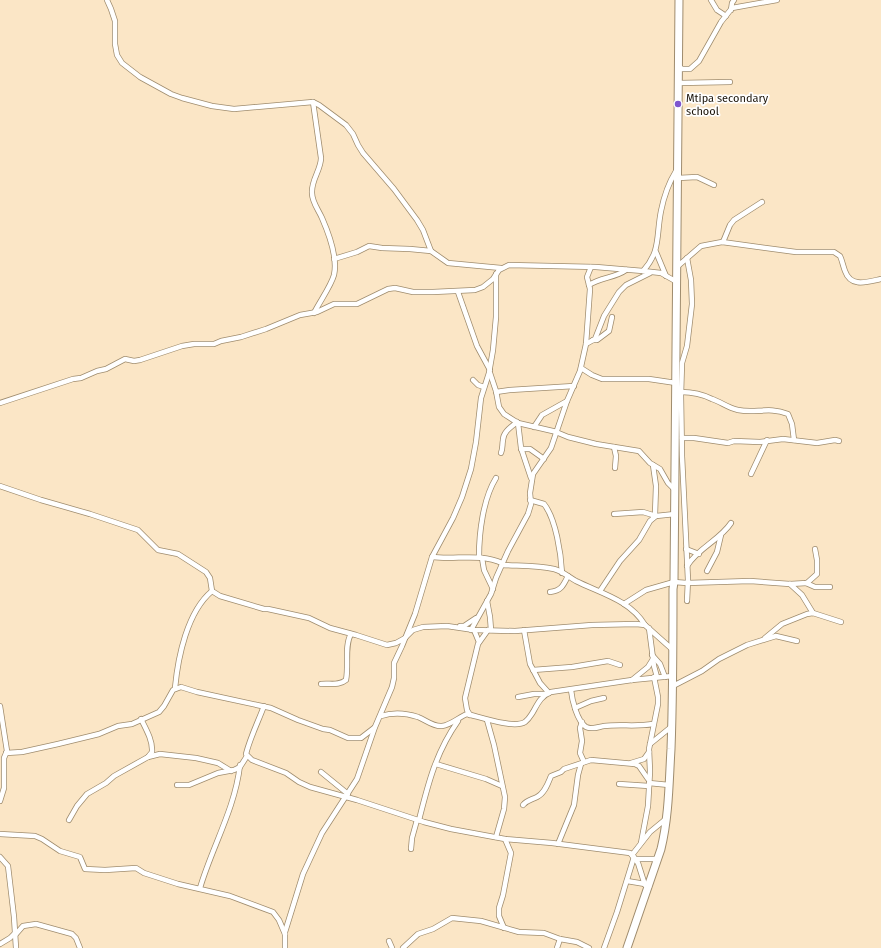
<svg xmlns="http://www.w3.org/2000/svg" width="881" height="948" viewBox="0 0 881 948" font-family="'Fira Sans',sans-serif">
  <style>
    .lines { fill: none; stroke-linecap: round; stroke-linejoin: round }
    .minor-casing { stroke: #9f8c6e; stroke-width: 6 }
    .primary-casing { stroke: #9f8c6e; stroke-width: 9 }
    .minor { stroke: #fff; stroke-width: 4.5 }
    .primary { stroke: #fff; stroke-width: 7 }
    .poi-dot { fill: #7e56cf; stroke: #fff; stroke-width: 1.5 }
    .labels { text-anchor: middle; stroke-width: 3.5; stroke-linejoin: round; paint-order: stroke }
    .poi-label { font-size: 11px; fill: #191207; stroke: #fff; text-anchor: start }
  </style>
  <rect width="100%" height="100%" fill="#fbe6c6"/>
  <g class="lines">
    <g class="minor-casing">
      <g id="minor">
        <path d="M107 0 111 9 115 21V44L117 55 122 63 140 77 171 94 182 98 212 106 234 109 313 102 319 105 346 125 353 134 358 145 363 153 394 189 417 220 423 230 431 251"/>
        <path d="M711 0 717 10 726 16"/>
        <path d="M731 10 732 3 734 0"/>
        <path d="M679 66 682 69H690L699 61 721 22 732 8 777 0"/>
        <path d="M679 83 730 82"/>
        <path d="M313 102 321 158C321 170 311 180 312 193 312 202 318 209 322 218 329 234 338 257 334 275 331 286 320 301 314 313"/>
        <path d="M678 178 697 177 714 185"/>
        <path d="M723 242 730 225 734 220 762 202"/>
        <path d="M656 252 666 276"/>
        <path d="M687 258 691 280 692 304 687 346 682 363 681 395 682 456 688 580 687 601"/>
        <path d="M334 259 357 252 369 246 382 248 410 249 431 251 448 263 501 268"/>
        <path d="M678 266 701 246 722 242 796 252H834L840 256C842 260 843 266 845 271 851 288 867 282 881 279"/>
        <path d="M643 271C661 251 656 236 661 211 664 196 668 184 676 171"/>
        <path d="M589 285C601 277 615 278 626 270"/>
        <path d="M458 292 477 346 490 370"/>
        <path d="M593 340H597L609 331 612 317"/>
        <path d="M586 344 595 339 604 316 619 292 626 285 650 273"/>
        <path d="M581 368 592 375 602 379H649L676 383"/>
        <path d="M490 373 496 391 499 407 504 414 518 423 557 432"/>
        <path d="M473 380 478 385 484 387"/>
        <path d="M496 392 510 390 574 386"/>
        <path d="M681 392C692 392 702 394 712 399 721 402 728 408 738 410 756 414 768 406 788 414L792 424 794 440"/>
        <path d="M0 403 73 379 81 378 97 371 106 369 125 359 134 361 140 360 182 346 194 344H214L221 341 241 337 266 329 300 315 317 312 334 304H357L388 289 395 288 413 292H433L475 290 483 287 493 279 499 270 509 265 596 267 643 271 661 273 677 282"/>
        <path d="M518 423 521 448 531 478"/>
        <path d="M534 427 542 415 567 401"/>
        <path d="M556 432 568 437 596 444 639 451 650 463 660 469 668 483 674 489"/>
        <path d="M682 438H694L728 443 734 441 760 442 783 439 817 443 835 440 839 441"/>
        <path d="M614 447 616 456 615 468"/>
        <path d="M521 449H530L544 459"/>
        <path d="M501 453C503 448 502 445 503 440 503 432 511 427 517 422"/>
        <path d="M653 465 656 486 655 515"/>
        <path d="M751 474 767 440"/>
        <path d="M0 486 41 500 90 514 138 530 158 550 178 554 206 572 210 578 212 591 220 596 264 609H268L309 618 330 628 356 635 387 645 396 643 405 638 413 630 423 627 447 626 474 630 515 631 592 625 636 624 645 625 673 650"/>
        <path d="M530 500 544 504C556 519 561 554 562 573"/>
        <path d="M614 514 643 512 656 516"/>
        <path d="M686 549 699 554"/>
        <path d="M432 557C456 560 480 553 502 563"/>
        <path d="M479 557C479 533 483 499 496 478"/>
        <path d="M482 558 484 570 493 589"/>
        <path d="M502 565C519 566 537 565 554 569 562 571 569 577 576 581 600 593 630 600 645 625"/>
        <path d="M687 566C698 548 720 540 731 523"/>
        <path d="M707 571 717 552 721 535"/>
        <path d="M806 583 815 587H830"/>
        <path d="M790 584 802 595 813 613"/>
        <path d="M600 591 620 561 639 540 650 521 656 516 675 514"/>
        <path d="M550 592C561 591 563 586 568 576"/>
        <path d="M487 601 490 617 491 630"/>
        <path d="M624 604 646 590 674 582 687 583 750 581 790 584 807 583 817 574V560L815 549"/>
        <path d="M460 626H464L476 618"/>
        <path d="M649 628 654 666 657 677"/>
        <path d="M471 630 491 594 496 578 508 551 528 514 531 504 530 493 533 474 551 448 567 401 580 371 586 344 590 289 587 277 591 267"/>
        <path d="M474 630 479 642"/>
        <path d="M524 630 530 664 540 683 549 693"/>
        <path d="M765 638 782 624 807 614 813 613 841 622"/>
        <path d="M652 655 660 664 665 677"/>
        <path d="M533 670 572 667 608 661 620 665"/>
        <path d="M632 680 648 667 653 659"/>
        <path d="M321 684C330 683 339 686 346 680 349 666 344 646 351 634"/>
        <path d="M673 686 702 671 719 659 747 645 776 636 797 641"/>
        <path d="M175 688C178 657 187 612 212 591"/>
        <path d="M571 690C572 700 577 721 586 727 592 730 598 727 604 726 620 724 637 727 653 724"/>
        <path d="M518 697 534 694H546"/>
        <path d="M0 706 7 751 4 758V788L0 801"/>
        <path d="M264 706C258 722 250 738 246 754L252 760 286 773 299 782 310 787 357 800 424 822 451 829 505 839 552 843 630 853 638 863 644 882 645 885 649 887"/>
        <path d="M575 708 591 701 604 698"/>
        <path d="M470 715 467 710 465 698 478 644 488 630"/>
        <path d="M381 716C393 712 406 713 418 717 426 720 433 727 442 726 451 725 459 717 467 714 480 717 514 729 525 722 529 719 531 715 533 712 538 703 541 696 551 692L632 680 673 676"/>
        <path d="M487 720 494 745 505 797 504 809 496 837"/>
        <path d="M582 722 580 728 582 741 580 753 584 762"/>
        <path d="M650 744 671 727"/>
        <path d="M6 753 22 752 58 744 99 734 118 726 132 724 159 712 164 706 173 690 181 687 197 692 271 708 298 720 323 729 330 730 348 738H361L374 728"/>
        <path d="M148 757 160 754 196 758 218 763 231 771"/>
        <path d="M631 763 644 759 649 752"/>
        <path d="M436 764 486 779 502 786"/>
        <path d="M321 772 348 794"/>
        <path d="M649 783 669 785"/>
        <path d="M619 784 649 786"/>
        <path d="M177 785H189L218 773 234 770 240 767 247 756"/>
        <path d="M523 805C527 800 531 800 537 797 545 793 548 783 551 776L561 772 564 769 591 760 635 764 639 766 648 779"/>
        <path d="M69 820 77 806 87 794 106 783 114 776 148 757 152 752C153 741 146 729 141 719"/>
        <path d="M419 820C428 784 436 752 458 721"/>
        <path d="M0 834 35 836 42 839 60 851 80 857 85 869 105 870 136 868 144 873 178 884 230 896 273 912 279 920 285 934"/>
        <path d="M641 843 648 806 650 771 649 749 658 704V697L654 677"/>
        <path d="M558 844 574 805 578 775 581 764"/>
        <path d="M411 849 412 838 417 820"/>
        <path d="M632 855 650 832 667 818"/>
        <path d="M0 857 8 866 14 917 16 948"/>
        <path d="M636 859H658"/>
        <path d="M627 881 645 884"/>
        <path d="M200 888C212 847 235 809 240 765"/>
        <path d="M504 928 499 916V908L503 895 511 853 505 839"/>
        <path d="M16 934 23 926 36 924 72 934 76 938 80 948"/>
        <path d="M389 941 392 948"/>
        <path d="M0 944 10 938 15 933"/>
        <path d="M285 948V932L303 874 322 833 357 779 375 727 392 687 394 678V663L402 646 415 614 432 557 453 518 462 497 471 469 476 442 481 398 489 373 493 350 496 317V274"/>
        <path d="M403 948 418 934 433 929 452 918 481 921 519 932 544 933 560 939 577 942 589 948"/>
        <path d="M557 948 560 939"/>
        <path d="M604 948 617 912 634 857"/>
      </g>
    </g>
    <g class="primary-casing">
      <path id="primary" d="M627 948 661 849C669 816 669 782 671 749 673 696 673 643 673 589L674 582 679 0"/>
    </g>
    <use href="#minor" class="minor"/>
    <use href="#primary" class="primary"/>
  </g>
  <circle class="poi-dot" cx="678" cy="104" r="4"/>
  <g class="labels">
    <g class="poi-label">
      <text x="686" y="102">Mtipa secondary<tspan x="686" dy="13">school</tspan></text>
    </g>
  </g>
</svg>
